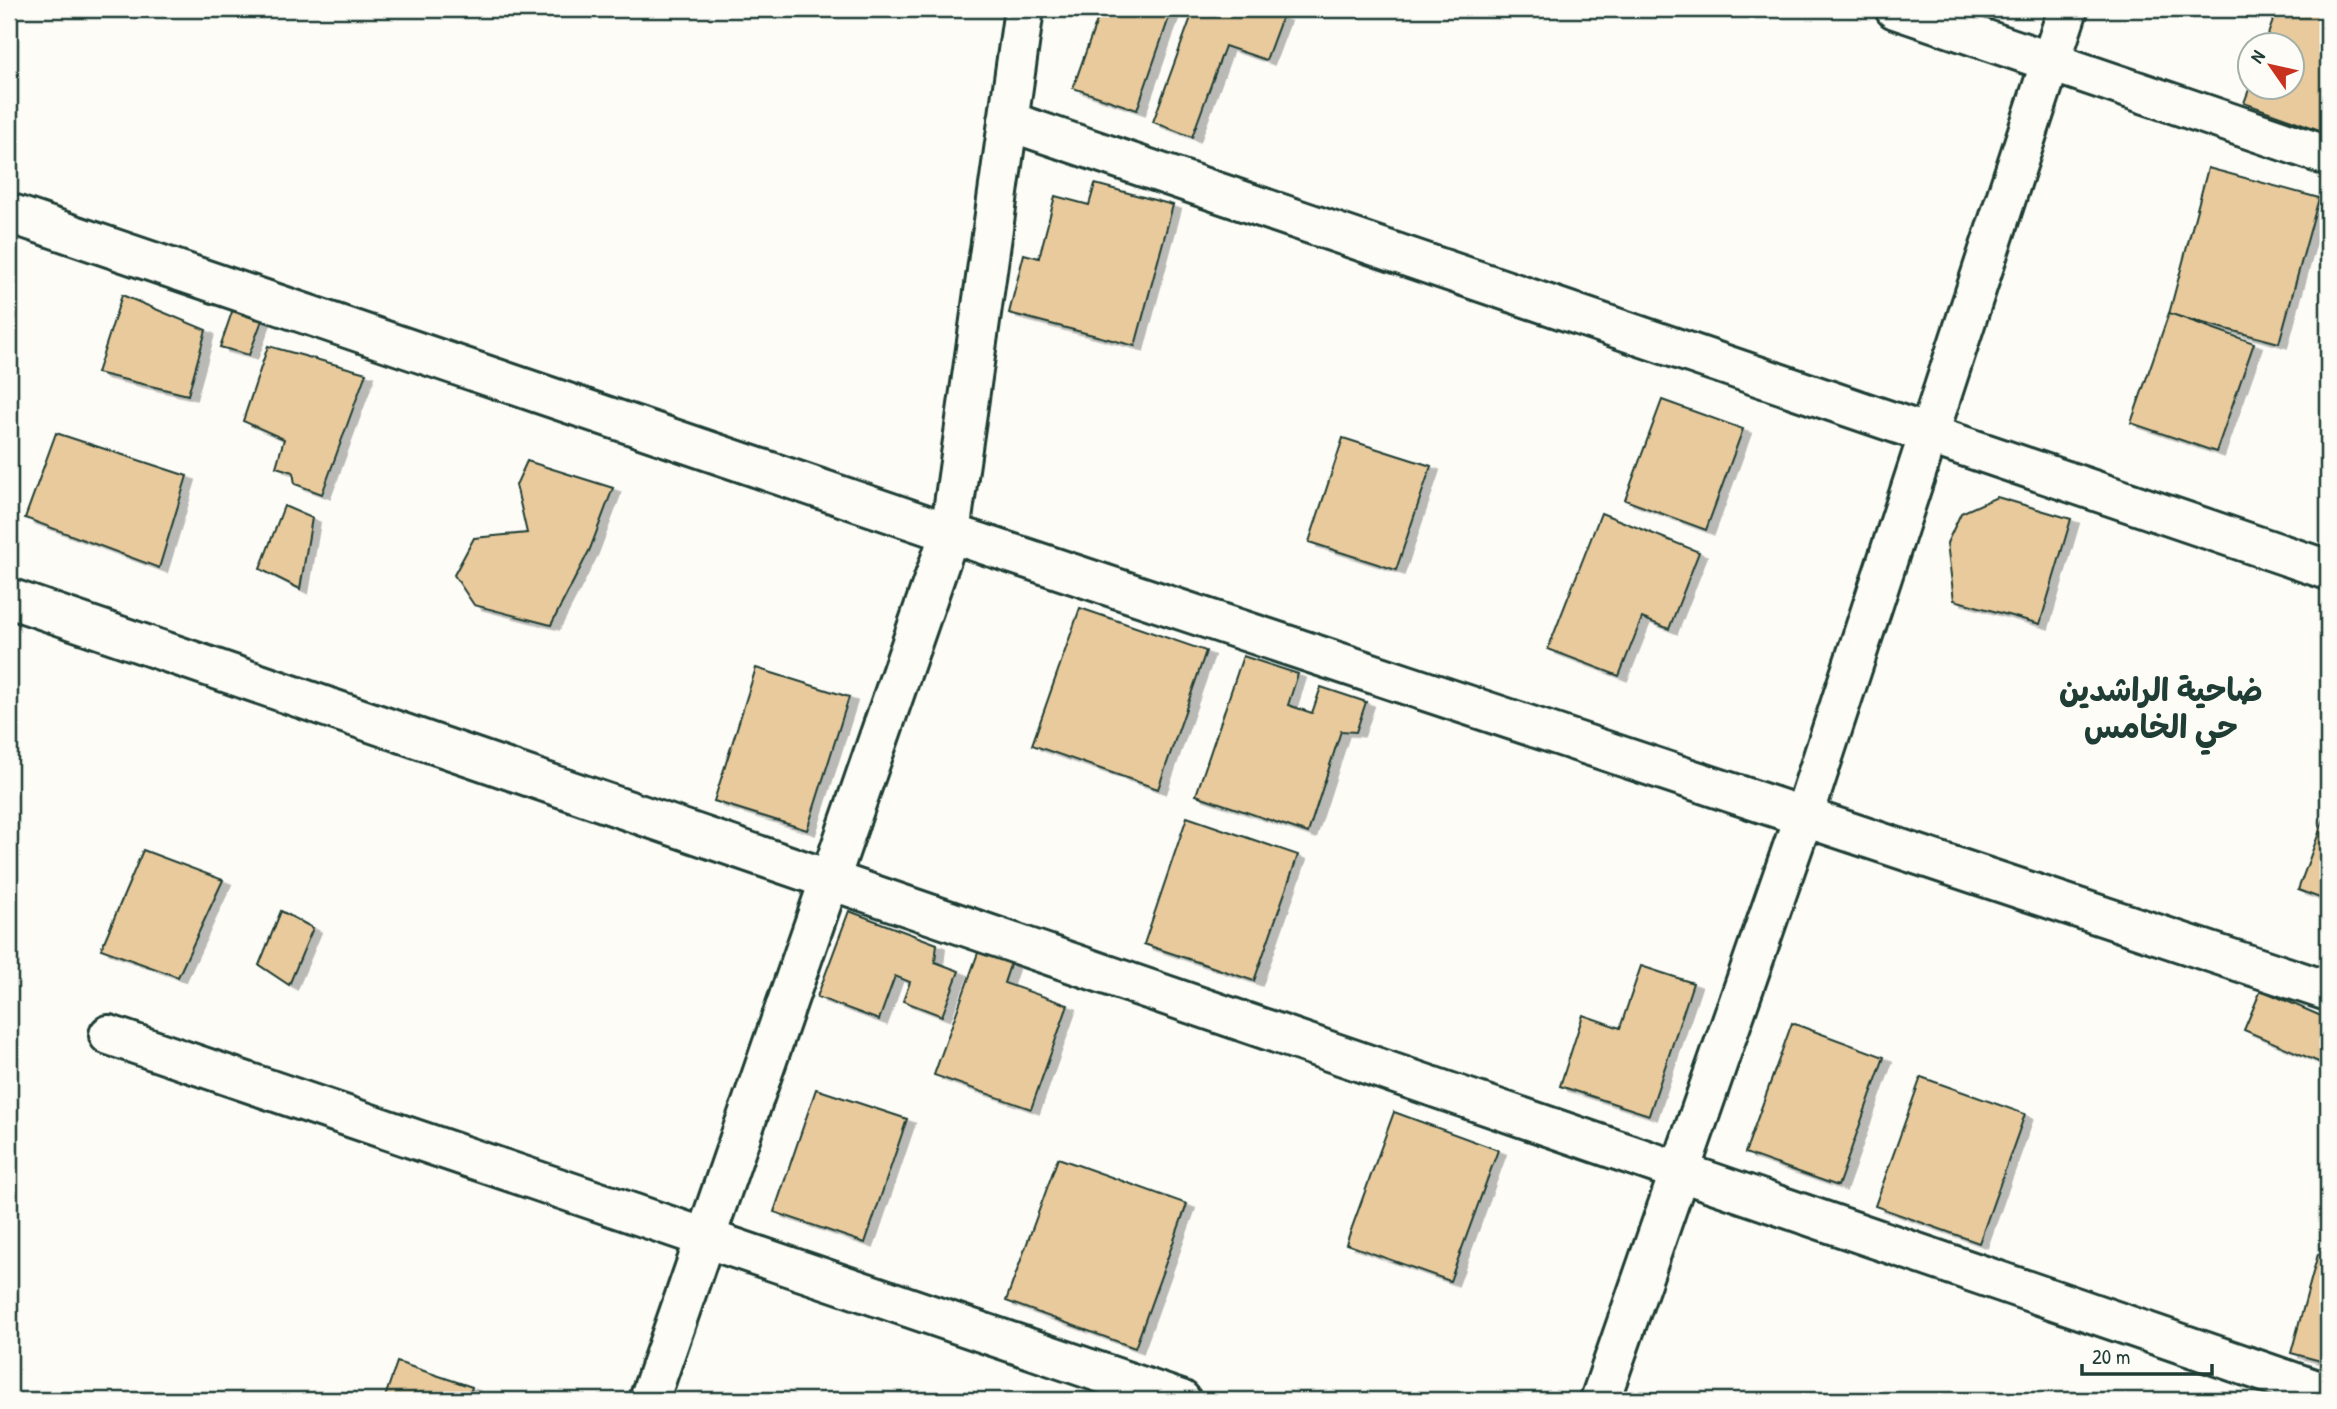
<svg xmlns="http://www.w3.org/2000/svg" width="2337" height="1409" viewBox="0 0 2337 1409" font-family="'Patrick Hand','Playpen Sans Arabic',sans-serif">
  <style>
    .building { fill: #e9ca9c; stroke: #1f3d34; stroke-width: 2; filter: url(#shadow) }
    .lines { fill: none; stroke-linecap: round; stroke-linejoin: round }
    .minor-casing { stroke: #1f3d34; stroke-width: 44 }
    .minor { stroke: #fdfcf7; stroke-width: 38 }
    .labels { text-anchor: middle; stroke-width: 7; stroke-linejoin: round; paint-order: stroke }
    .district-label { font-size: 32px; font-weight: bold; fill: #1f3d34; stroke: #fdfcf7 }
  </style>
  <defs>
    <filter id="shadow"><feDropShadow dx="8" dy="4.5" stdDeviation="0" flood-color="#0004"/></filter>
  </defs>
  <rect width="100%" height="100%" fill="#fdfcf7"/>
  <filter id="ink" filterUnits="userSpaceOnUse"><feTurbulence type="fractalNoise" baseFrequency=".0143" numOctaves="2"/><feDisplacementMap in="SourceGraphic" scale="14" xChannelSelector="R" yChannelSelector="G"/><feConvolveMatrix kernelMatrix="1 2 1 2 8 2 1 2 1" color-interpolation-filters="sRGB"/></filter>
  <g filter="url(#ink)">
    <g class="building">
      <path d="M1101 9H1172L1137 110 1073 88Z"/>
      <path d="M1194 9H1260L1282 17 1266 60 1225 46 1192 137 1153 122Z"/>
      <path d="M2277 9H2328V133L2244 103 2250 87 2292 88V46H2264Z"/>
      <path d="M2208 168 2319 198 2279 343 2169 314Z"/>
      <path d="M1095 184 1173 205 1135 346 1009 313 1024 254 1039 258 1055 196 1089 205Z"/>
      <path d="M122 295 206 330 188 395 97 373Z"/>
      <path d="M234 306 264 315 249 355 220 347Z"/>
      <path d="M2169 313 2254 343 2216 452 2131 423Z"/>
      <path d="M268 346 366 373 322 494 295 484 293 472 276 467 284 439 243 421Z"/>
      <path d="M1662 400 1743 429 1706 530 1625 500Z"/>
      <path d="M56 433 187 476 159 568 25 518Z"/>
      <path d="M1343 438 1431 466 1396 570 1309 542Z"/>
      <path d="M527 461 613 488 590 549 551 625 474 605 454 575 474 538 527 533 516 485Z"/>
      <path d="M1997 497 2071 519 2040 624 1954 600 1947 543 1961 513Z"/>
      <path d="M284 506 312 518 300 589 260 569Z"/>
      <path d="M1601 513 1699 552 1669 629 1642 618 1619 676 1548 649Z"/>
      <path d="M1080 608 1206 651 1158 789 1032 745Z"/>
      <path d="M1243 656 1298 674 1288 705 1312 713 1321 687 1366 702 1356 732 1341 731 1308 833 1196 795Z"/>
      <path d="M756 668 849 697 807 830 714 801Z"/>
      <path d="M2327 811H2328V901L2298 890Z"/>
      <path d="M1187 817 1298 855 1254 981 1144 944Z"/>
      <path d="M143 850 223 880 178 977 101 949Z"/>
      <path d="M281 911 313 928 289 985 259 965Z"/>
      <path d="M849 911 937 944 935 962 959 971 942 1016 903 1001 910 982 895 976 879 1020 817 997Z"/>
      <path d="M979 950 1011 962 1004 983 1068 1005 1031 1109 934 1075Z"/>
      <path d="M1641 966 1693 983 1649 1115 1560 1086 1583 1015 1620 1028Z"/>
      <path d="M2261 990 2328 1019V1066L2244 1030Z"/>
      <path d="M1792 1023 1884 1057 1838 1186 1745 1153Z"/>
      <path d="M1921 1077 2025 1114 1979 1243 1875 1206Z"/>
      <path d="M816 1089 907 1119 865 1243 774 1212Z"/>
      <path d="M1394 1112 1498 1150 1450 1281 1346 1244Z"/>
      <path d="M1058 1158 1187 1204 1135 1348 1006 1301Z"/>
      <path d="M2318 1254 2328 1257V1363L2291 1353Z"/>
      <path d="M397 1362 472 1387 468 1400H384Z"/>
    </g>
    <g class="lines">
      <g class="minor-casing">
        <g id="minor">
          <path d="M1895 9 2328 156"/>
          <path d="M1008 121 2328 570"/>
          <path d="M9 213 950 533 2328 991"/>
          <path d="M9 598 2328 1394"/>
          <path d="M109 1035 1181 1400"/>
          <path d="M649 1400 950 533 1024 9"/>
          <path d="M1600 1400 1804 815 2068 9"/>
        </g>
      </g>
      <use href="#minor" class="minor"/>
    </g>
  </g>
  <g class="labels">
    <g class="district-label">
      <text x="2161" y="701">ضاحية الراشدين<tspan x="2161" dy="37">حي الخامس</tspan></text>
    </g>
  </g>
  <rect width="2337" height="1409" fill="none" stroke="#fdfcf7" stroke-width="35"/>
  <rect x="18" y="18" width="2302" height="1374" fill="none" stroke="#1f3d34" stroke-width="2.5" filter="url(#ink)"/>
  <g transform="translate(2271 66) rotate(304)"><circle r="33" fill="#fdfcf7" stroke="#a4b0a9" stroke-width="2"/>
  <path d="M0-5L12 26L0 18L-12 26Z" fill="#c8321e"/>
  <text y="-10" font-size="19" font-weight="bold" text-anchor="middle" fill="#1f3d34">N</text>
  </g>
  <path d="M2082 1364v10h130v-10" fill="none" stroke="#1f3d34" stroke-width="3.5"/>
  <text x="2092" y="1364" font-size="21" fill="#1f3d34" stroke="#fdfcf7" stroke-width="5" paint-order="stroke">20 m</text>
</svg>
